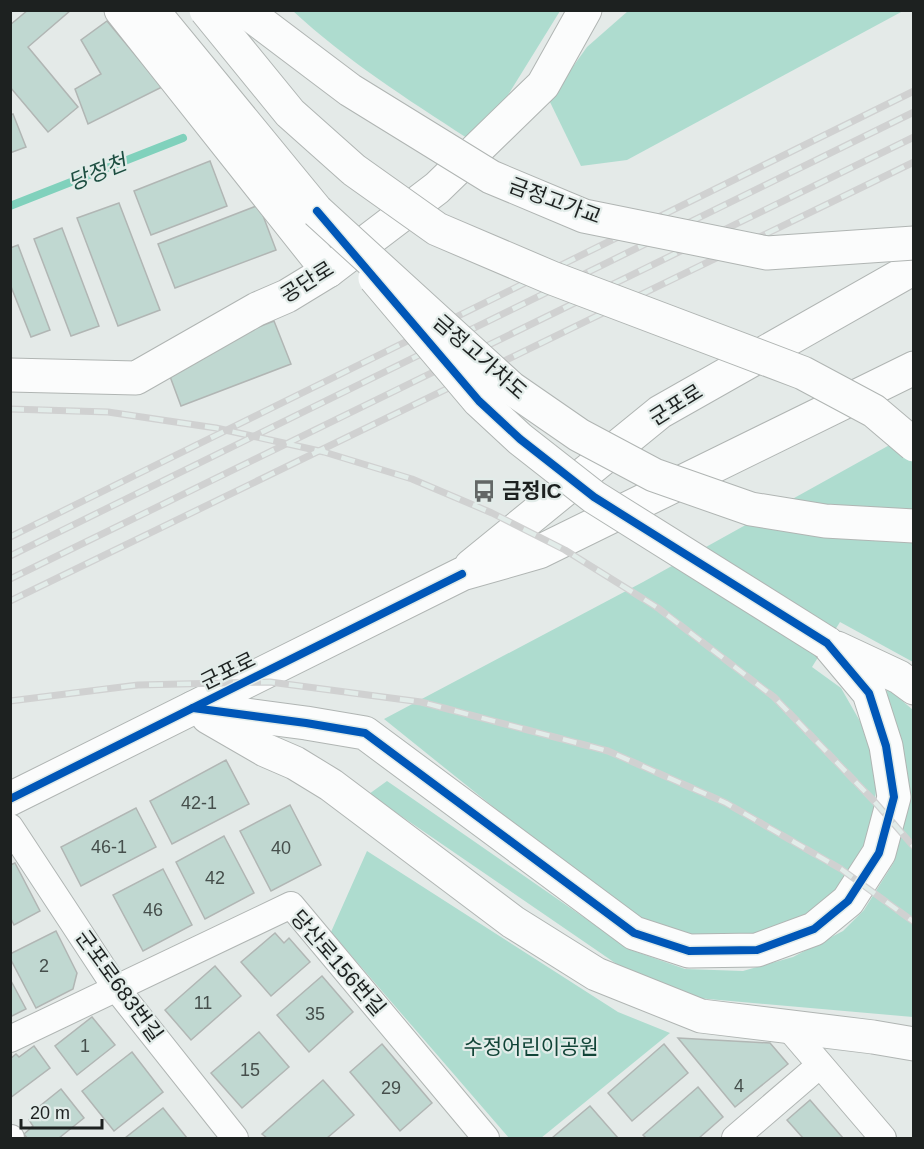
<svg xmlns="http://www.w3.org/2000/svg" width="924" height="1149" viewBox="0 0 924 1149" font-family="Arial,'Noto Sans KR',sans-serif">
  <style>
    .green { fill: #aedccf }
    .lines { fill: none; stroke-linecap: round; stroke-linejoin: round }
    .stream { stroke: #80d1bc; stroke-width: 8 }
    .building { fill: #c0d8d1; stroke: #b1b6b4; stroke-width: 1.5 }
    .street-casing { stroke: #b0b5b3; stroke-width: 28 }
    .secondary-casing { stroke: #b0b5b3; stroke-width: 35 }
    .primary-casing { stroke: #b0b5b3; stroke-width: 35 }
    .street { stroke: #fbfcfc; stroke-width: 26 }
    .secondary { stroke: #fbfcfc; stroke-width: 33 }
    .primary { stroke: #fbfcfc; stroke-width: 33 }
    .rail-casing { stroke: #d0d1d1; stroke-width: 7 }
    .rail { stroke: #e2ece9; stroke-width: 4.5; stroke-dasharray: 14; stroke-linecap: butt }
    .secondary-bridge-casing { stroke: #b0b5b3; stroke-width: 35; stroke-linecap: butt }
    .primary-bridge-casing { stroke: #b0b5b3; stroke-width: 35; stroke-linecap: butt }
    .secondary-bridge { stroke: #fbfcfc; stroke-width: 33 }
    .primary-bridge { stroke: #fbfcfc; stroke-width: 33 }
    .cycleway-casing { stroke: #e2ece9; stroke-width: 11 }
    .cycleway { stroke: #0057b8; stroke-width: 8 }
    .labels { text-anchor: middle; stroke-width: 4.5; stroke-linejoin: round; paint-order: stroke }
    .number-label { font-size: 18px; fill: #464f4c }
    .street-label { font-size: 21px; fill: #1d2120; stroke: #e2ece9 }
    .poi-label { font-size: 21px; font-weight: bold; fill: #1d2120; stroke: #e2ece9; text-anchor: start }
    .park-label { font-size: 21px; fill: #114437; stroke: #e2ece9 }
    .water-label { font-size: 22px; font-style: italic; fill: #1d4e41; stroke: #e2ece9 }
  </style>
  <rect width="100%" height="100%" fill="#e4eae8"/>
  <g class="green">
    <path d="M293 11H560L500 108 467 138C407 99 346 60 293 11Z"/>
    <path d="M628 11H903L627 160 581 166 549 100 587 47Z"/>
    <path d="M913 432V662L840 622 812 667 841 688 865 730 878 774 871 831 861 863 828 903 772 934 711 940 666 931 619 908 384 719 643 582Z"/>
    <path d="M886 687 913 710V1017L697 998 621 967 369 794 387 781 631 950 685 969 743 971 793 957 843 931 864 910 894 862 908 798Z"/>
    <path d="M367 851 618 1012 670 1033 541 1138H509L331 932Z"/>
  </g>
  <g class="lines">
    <path class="stream" d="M10 206 183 138"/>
  </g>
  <g class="building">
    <path d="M28 10H71L28 47 78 107 48 132 10 87V25Z"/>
    <path d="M107 21 162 87 88 124 75 89 101 74 81 40Z"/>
    <path d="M13 114 26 147 10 153V115Z"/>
    <path d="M210 161 227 206 151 235 134 191Z"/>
    <path d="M119 203 160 310 118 326 77 218Z"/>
    <path d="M259 205 276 250 175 288 158 244Z"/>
    <path d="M62 228 99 326 71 336 34 239Z"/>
    <path d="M18 245 50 330 31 337 10 284V248Z"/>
    <path d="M274 321 291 364 181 406 165 363Z"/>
    <path d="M226 760 249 804 172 844 150 801Z"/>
    <path d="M290 805 321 865 271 891 240 831Z"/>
    <path d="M136 808 156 847 81 886 61 847Z"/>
    <path d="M224 836 254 893 205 919 176 862Z"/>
    <path d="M15 863 40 911 14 925 10 917V865Z"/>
    <path d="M163 869 192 925 143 951 113 895Z"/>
    <path d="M56 931 77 973 73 989 36 1008 10 958V954Z"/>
    <path d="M275 933 284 943 289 938 310 962 271 996 241 962Z"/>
    <path d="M215 966 241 996 191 1040 165 1010Z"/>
    <path d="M322 976 353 1012 309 1052 277 1015Z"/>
    <path d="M10 979 26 1009 10 1017Z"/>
    <path d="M92 1017 115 1045 77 1075 55 1046Z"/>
    <path d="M259 1032 289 1067 242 1108 211 1073Z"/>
    <path d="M678 1038 770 1043 788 1064 735 1107Z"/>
    <path d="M382 1044 432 1103 400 1131 350 1072Z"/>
    <path d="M664 1044 688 1073 632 1121 608 1093Z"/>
    <path d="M34 1046 50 1068 10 1098V1059L16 1054 19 1057Z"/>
    <path d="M132 1052 163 1092 114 1131 82 1091Z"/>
    <path d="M323 1080 354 1115 327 1138H267L262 1134Z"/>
    <path d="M698 1087 723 1117 699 1138H646L643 1135Z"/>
    <path d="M61 1089 84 1118 59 1138H27L24 1134 33 1126 29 1120 37 1113 35 1110Z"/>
    <path d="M810 1100 843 1138H803L787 1120Z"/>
    <path d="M590 1106 618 1138H552Z"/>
    <path d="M163 1108 187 1138H125Z"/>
  </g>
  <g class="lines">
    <g class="street-casing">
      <g id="street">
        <path d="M10 827 116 988 235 1138"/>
        <path d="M788 1027 883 1138"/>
        <path d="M10 1039 291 905 486 1138"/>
        <path d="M10 1138H11"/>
        <path d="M735 1138 820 1065"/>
      </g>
    </g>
    <g class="secondary-casing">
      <g id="secondary">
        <path d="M10 375 136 378 257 309 287 296 328 271 437 188 543 85 585 10"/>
        <path d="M471 566 660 412 914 268"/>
        <path d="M837 648 899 677 914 688"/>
        <path d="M193 708 306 723 365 733 634 933 689 951 757 950 814 929 848 901 879 853 894 797 886 746 869 693 827 643"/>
        <path d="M208 717 265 750 295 763 331 785 513 922 596 974 701 1016 873 1037 914 1044"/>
        <path d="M10 799 462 574 539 552 914 368"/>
      </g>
    </g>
    <g class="primary-casing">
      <g id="primary">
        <path d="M121 10 328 271"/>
        <path d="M152 10 317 211"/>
      </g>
    </g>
    <use href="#street" class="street"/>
    <use href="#secondary" class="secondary"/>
    <use href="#primary" class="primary"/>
    <g class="rail-casing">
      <g id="rail">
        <path d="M10 409 108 412 216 428 324 452 412 479 492 513 565 550 658 608 774 697 874 801 914 847"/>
        <path d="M10 537 914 91"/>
        <path d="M10 556 914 112"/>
        <path d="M10 579 914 137"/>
        <path d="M10 601 914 162"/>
        <path d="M10 701 138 685 270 682 421 702 608 751 726 803 841 869 914 922"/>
      </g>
    </g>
    <use href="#rail" class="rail"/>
    <g class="secondary-bridge-casing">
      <g id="secondary-bridge">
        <path d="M206 10 290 113 354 170 437 229 552 278 803 373 874 411 914 445"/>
        <path d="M375 278 479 401 520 439 594 497 827 643"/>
      </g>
    </g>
    <g class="primary-bridge-casing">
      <g id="primary-bridge">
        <path d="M244 10 350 90 491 177 584 216 767 253 914 243"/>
        <path d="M317 211 511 388 579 435 654 475 751 509 825 521 914 526"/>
      </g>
    </g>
    <use href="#secondary-bridge" class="secondary-bridge"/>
    <use href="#primary-bridge" class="primary-bridge"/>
    <g class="cycleway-casing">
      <g id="cycleway">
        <path d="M193 708 306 723 365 733 634 933 689 951 757 950 814 929 848 901 879 853 894 797 886 746 869 693 827 643 594 497 520 439 479 401 317 211"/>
        <path d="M10 799 462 574"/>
      </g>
    </g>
    <use href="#cycleway" class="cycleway"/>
  </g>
  <defs>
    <g id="bus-bare" transform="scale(1.8)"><path d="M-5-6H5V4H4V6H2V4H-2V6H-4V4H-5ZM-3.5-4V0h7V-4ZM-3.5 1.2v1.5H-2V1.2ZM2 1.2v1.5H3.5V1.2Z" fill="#636766" stroke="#e2ece9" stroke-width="2.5" paint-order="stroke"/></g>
  </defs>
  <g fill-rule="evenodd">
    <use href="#bus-bare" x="484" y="491"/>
  </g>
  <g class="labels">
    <g class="number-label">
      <text x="199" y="809">42-1</text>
      <text x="109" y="853">46-1</text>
      <text x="281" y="854">40</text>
      <text x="215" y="884">42</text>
      <text x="153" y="916">46</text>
      <text x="44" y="972">2</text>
      <text x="203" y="1009">11</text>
      <text x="315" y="1020">35</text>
      <text x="85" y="1052">1</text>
      <text x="250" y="1076">15</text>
      <text x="739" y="1092">4</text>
      <text x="391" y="1094">29</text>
    </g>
    <g class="street-label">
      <text transform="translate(555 201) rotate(20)" y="7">금정고가교</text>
      <text transform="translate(307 282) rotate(-32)" y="7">공단로</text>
      <text transform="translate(480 357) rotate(41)" y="7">금정고가차도</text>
      <text transform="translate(676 405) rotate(-32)" y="7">군포로</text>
      <text transform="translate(228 671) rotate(-26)" y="7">군포로</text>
      <text transform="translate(338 963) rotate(49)" y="7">당산로156번길</text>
      <text transform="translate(119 986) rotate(54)" y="7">군포로683번길</text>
    </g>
    <g class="poi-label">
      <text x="502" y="498">금정IC</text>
    </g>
    <g class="park-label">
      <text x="531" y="1054">수정어린이공원</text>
    </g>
    <g class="water-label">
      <text transform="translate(97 172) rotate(-22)" y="8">당정천</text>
    </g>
  </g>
  <rect width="924" height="1149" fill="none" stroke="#1d2120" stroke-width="24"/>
  <path d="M21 1119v9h81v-9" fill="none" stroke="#1d2120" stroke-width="3"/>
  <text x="30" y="1119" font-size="18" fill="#1d2120" stroke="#e2ece9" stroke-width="4.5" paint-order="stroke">20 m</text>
</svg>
